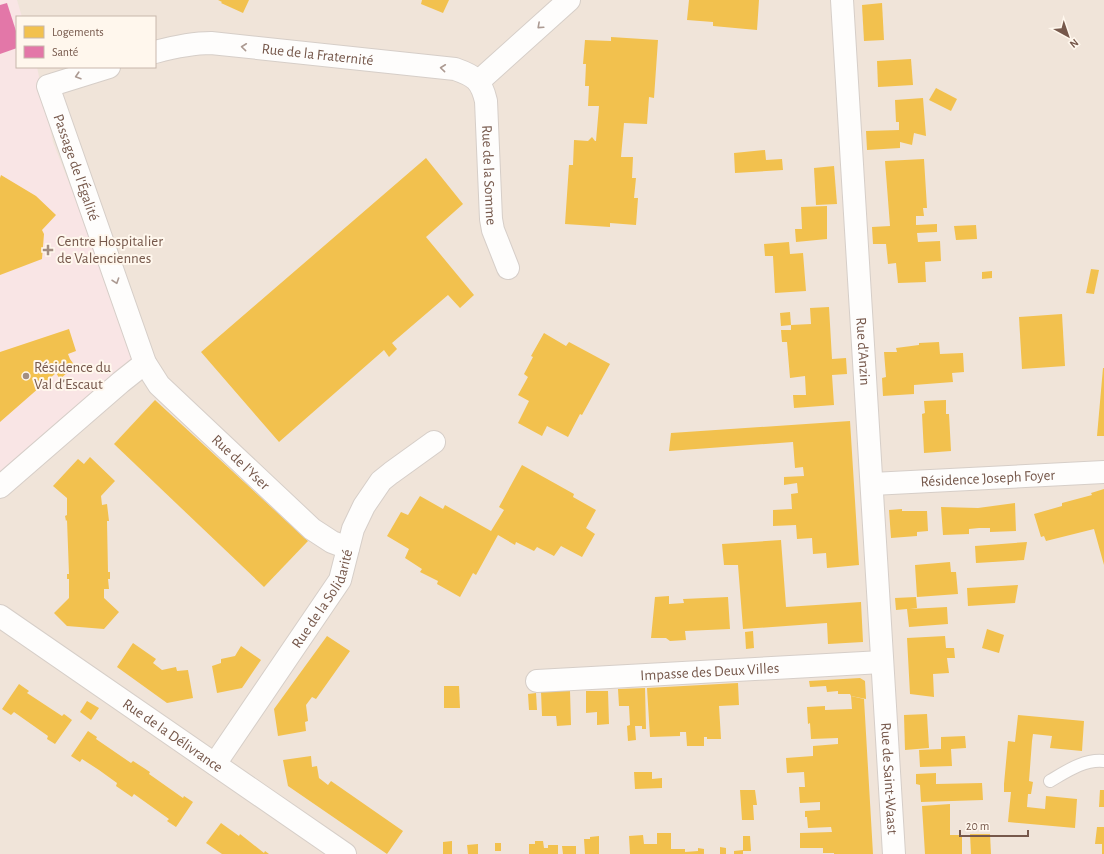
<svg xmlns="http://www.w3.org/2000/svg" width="1104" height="854" viewBox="0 0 1104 854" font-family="'Alegreya Sans',sans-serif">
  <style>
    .residential { fill: #f0e4d9; fill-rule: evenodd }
    .medical { fill: #f9e5e5 }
    .homes { fill: #f2c14e }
    .health { fill: #e377a8 }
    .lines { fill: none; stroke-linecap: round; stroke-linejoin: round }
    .service-casing { stroke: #d6cec8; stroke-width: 14 }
    .minor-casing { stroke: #d6cec8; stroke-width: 24 }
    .service { stroke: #fefdfc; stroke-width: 12 }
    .minor { stroke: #fefdfc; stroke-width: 22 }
    .oneway { stroke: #ac9a92 }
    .poi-dot { fill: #a38e83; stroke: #fff7ed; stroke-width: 1.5 }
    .labels { text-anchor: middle; stroke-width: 4; stroke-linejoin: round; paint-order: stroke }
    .street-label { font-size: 15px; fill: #76584b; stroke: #fff7ed }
    .poi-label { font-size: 15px; fill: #76584b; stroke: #fff7ed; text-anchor: start }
  </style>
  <rect width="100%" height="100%" fill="#f7f2ec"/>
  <path class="residential" d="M0 0H1104V854H0ZM17 17H155V67H17Z"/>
  <path class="medical" d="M0 0H17L22 17H17V67H37L53 142 138 358 0 482Z"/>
  <g class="homes">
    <path d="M218 0H249L243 13 221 3 222 2Z"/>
    <path d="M422 0H449L443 13 421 4Z"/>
    <path d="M689 0H759L757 30 713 26V22L687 20Z"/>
    <path d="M882 3 884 40 864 41 862 5Z"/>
    <path d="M611 37 658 40 654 98 649 97 647 124 624 123 621 157H633L632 178H636L634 198H638L636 225 610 223V227L565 224 569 165H573L574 140 588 141 592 137 595 141H596L599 106H588L589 86H585L586 64H583L585 40 611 41Z"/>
    <path d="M911 59 913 85 878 87 877 61Z"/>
    <path d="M936 88 957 99 951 111 929 100Z"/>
    <path d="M923 98 926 136 914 133 912 145 900 142V148L867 150 866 131 899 130V122H896L895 100Z"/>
    <path d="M765 150 766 160 782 159 783 170 735 173 734 153Z"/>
    <path d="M426 158 463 204 426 237 474 295 460 308 448 295 392 343 397 349 389 357 384 350 279 442 201 352Z"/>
    <path d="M924 159 927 208H923L924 216H916V225L937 224V232L917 233 918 242 940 241 941 261 925 262 926 282 898 283 896 263 888 264 886 244H873L872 227 890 226 885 161Z"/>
    <path d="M834 166 837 204 816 205 814 168Z"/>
    <path d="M1 175 36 196 56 215 42 230 44 234 42 259 0 275V178Z"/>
    <path d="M827 206V239L796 242 795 229H802L801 207Z"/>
    <path d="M976 225 977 239 956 240 954 226Z"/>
    <path d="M789 242 790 254 803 253 806 291 775 293 773 256H765L764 244Z"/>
    <path d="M1091 269 1099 270 1094 294 1086 293Z"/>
    <path d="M992 271V278L982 279V272Z"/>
    <path d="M829 307 832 359 846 358 847 374 832 375 834 405 794 408 793 395H806L805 376 790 378 787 342H782L781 330H791V325L811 324 810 308Z"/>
    <path d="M790 312 791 325 781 326 780 313Z"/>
    <path d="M1062 314 1065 366 1022 369 1019 317Z"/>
    <path d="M69 329 76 351 68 354 70 359 75 366 60 379 56 373 0 422V352Z"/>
    <path d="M544 333 566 346 569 342 610 364 582 415 580 414 568 437 547 426 542 436 518 423 529 401 518 395 528 377 524 374 533 357 531 356Z"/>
    <path d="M939 342 940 354 963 353 964 372 952 373 953 382 914 385V394L883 396 882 378 886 377 884 352H897L896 348 919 345V343Z"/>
    <path d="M1103 368H1104V436H1097Z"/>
    <path d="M155 400 308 541 264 587 114 444Z"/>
    <path d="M946 400V414H949L951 451 924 453 922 414 925 413 924 401Z"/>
    <path d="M850 421 859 565 827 568 826 553 813 554 812 538 797 539 796 525 773 526V510L792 509 791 494 798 493 797 483 784 485V477L804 476 803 467 795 468 793 442 669 451 671 433Z"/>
    <path d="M90 457 115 481 101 496 102 505 107 504 109 521H107L108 572H110V579H108L109 589H104V598L119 612 104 629 67 626 54 613 69 598V579H67V574H69L67 520 66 521 65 516 67 515V498L53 486 78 459 84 464Z"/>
    <path d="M522 465 574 494 573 497 596 510 586 528 595 534 582 557 561 546 554 556 537 547 534 551 516 542 515 545 498 535 476 575 473 573 460 597 437 584 438 581 420 572 422 569 405 558 409 549 387 536 401 512 408 515 420 496 443 509 445 505 491 531 504 510 499 507Z"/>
    <path d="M1104 489V565L1094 529 1046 541 1044 536 1041 537 1034 514 1062 506V503L1092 495 1091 493Z"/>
    <path d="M1015 503 1016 531 990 532V528H979L969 529V534L943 535 941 507 978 508Z"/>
    <path d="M902 509V511H927L928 531 917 532V536L891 538 889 510Z"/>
    <path d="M781 540 786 607 861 602 863 642 828 644 827 623 743 629 738 565H724L722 544Z"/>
    <path d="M1027 542 1024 560 976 563 975 546Z"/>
    <path d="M950 562 951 572H956L958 594 917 597 915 565Z"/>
    <path d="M1018 585 1015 603 968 606 967 588Z"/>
    <path d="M669 596V604L684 603 683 599 728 597 730 629 685 631 686 640 670 641 666 638H651L655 597Z"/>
    <path d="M916 597 917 608 910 609 947 607 948 624 909 627 907 609 896 610 895 598Z"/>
    <path d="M987 629 1004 635 999 653 982 648Z"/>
    <path d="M753 631 754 648 746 649 745 632Z"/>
    <path d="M327 636 350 651 316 699 312 697 306 705 308 721 305 722 306 731 278 736 274 709Z"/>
    <path d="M945 636 946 648H954L955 658H947L949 673 933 674 934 697 910 694 907 638Z"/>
    <path d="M133 643 156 659 153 663 162 670 176 667 177 671 188 670 193 698 167 703 117 667Z"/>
    <path d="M241 646 261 660 242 688 217 693 212 666 221 663V659L235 656Z"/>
    <path d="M860 678 865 681 866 699 851 696 850 694H838V691L827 692 826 686 810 687 809 681Z"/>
    <path d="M738 683 739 705 719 706 721 739H707V737H704V746H687L686 732H680V736L650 737 647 688Z"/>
    <path d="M19 684 29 691 27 693 62 716 64 714 72 720 55 744 47 739 48 736 14 712 11 715 2 709Z"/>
    <path d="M444 686H459L460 708H444Z"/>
    <path d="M645 688 646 729H642V726H635L636 740 628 741 627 726 630 725 629 706H619L618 689Z"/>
    <path d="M555 691H570L571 725 557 726 556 716H542L541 692Z"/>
    <path d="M586 691H608L609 724 597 725V712L586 713Z"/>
    <path d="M536 693 537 710H529L528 694Z"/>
    <path d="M851 696 864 699 873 854H834V853H823V848H800V833L832 832 831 827 808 828 807 817H805V811L820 810V802L800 803 799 787H805L804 772 787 773 786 758 813 756V746L838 744V738L811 739 810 723 808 724 807 707 825 706V710L852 709Z"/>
    <path d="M87 701 99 708 91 720 80 712Z"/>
    <path d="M927 714 929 748 905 750 904 715Z"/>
    <path d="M1018 715 1084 721 1082 751 1050 748 1052 736 1033 734 1032 741 1029 781 1033 782 1031 794H1028L1027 807 1045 809 1046 796 1077 799 1075 828 1008 822 1011 792H1004V784L1008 741 1015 742Z"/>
    <path d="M88 731 97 737 96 739 131 763 133 761 150 772 149 774 183 798 184 796 193 802 176 827 167 821 169 819 134 794 132 797 116 786 117 783 99 770 82 759 80 762 71 756Z"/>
    <path d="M965 736 966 748 951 749 952 766 920 767 919 750 941 749V737Z"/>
    <path d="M311 756 312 767 317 766 319 778 328 785 331 781 403 831 387 854 288 786 283 760Z"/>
    <path d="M634 772H652V779L662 778V788L635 789Z"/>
    <path d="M936 773V784L982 783 983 800 921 802 920 785 916 784V774Z"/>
    <path d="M740 790H755L757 805H753L754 820H742Z"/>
    <path d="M1100 790H1104V807H1099Z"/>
    <path d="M950 804V835H962V854H925L922 806Z"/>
    <path d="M221 823 239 836 240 834 264 853 265 851 269 854H222L206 843Z"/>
    <path d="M1097 827H1104V854H1102V844H1095Z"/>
    <path d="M657 833H671V849H685V852L698 851V848L704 849V854H630L629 836 643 835 644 844H657Z"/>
    <path d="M970 834H990L991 854H971Z"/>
    <path d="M599 836V854H585L584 839H590V837Z"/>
    <path d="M743 836H750L751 851H743Z"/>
    <path d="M452 841V854H443V842Z"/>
    <path d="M535 841H543L544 848H548V845H558V854H529V844H535Z"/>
    <rect x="495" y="843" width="6" height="8"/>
    <path d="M478 844V854H468L467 845Z"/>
    <path d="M562 846H576V854H563Z"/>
    <path d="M720 847 726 848V854H720Z"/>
    <path d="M743 850V854H734V851Z"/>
  </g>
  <path class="health" d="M7 3 17 34V48L0 54V5Z"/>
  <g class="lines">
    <g class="service-casing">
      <path id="service" d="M1050 781C1067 771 1084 759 1104 761"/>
    </g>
    <g class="minor-casing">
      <g id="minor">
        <path id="s1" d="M842 0 894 854"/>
        <path id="s2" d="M155 52C174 47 191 43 211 43L455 69C475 76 481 80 486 101L491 219 493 230 508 268"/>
        <path id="s3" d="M109 67 48 86 145 363 159 385 312 529 332 542 348 548"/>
        <path d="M479 81 569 0"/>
        <path id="s4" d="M872 484 1104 472"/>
        <path d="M0 487 121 382 145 363"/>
        <path id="s5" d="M0 616 345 854"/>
        <path id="s6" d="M537 681 882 662"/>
        <path id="s7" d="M215 764 340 580 353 529 364 506 381 481 391 473 434 442"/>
      </g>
    </g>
    <use href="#service" class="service"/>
    <use href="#minor" class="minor"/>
  </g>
  <defs><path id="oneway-chevron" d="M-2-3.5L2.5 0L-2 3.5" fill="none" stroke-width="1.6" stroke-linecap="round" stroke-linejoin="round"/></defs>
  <g class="oneway">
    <use href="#oneway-chevron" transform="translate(540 26) rotate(138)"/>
    <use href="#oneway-chevron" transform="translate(244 47) rotate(-174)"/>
    <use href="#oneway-chevron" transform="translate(443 68) rotate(-174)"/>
    <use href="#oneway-chevron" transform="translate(78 76) rotate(163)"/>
    <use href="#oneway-chevron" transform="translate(116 281) rotate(71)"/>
  </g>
  <g class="poi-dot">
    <path d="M46 244h4v4h4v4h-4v4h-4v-4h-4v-4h4z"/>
    <circle cx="26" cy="376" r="4"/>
  </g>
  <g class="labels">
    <g class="street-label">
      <text dy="5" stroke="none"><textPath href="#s2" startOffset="164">Rue de la Fraternité</textPath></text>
      <text dy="5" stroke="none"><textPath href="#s3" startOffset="150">Passage de l'Égalité</textPath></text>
      <text dy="5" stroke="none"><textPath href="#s2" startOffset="424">Rue de la Somme</textPath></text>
      <text dy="5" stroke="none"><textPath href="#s1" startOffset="352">Rue d'Anzin</textPath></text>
      <text dy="5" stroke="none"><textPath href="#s3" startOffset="496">Rue de l'Yser</textPath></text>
      <text dy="5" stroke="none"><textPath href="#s4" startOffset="116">Résidence Joseph Foyer</textPath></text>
      <text dy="5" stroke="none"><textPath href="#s7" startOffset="198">Rue de la Solidarité</textPath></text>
      <text dy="5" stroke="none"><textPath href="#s6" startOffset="173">Impasse des Deux Villes</textPath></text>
      <text dy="5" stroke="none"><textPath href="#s5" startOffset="210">Rue de la Délivrance</textPath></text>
      <text dy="5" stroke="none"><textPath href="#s1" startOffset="780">Rue de Saint-Waast</textPath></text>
    </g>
    <g class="poi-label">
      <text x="57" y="246">Centre Hospitalier<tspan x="57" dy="17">de Valenciennes</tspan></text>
      <text x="34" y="372">Résidence du<tspan x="34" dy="17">Val d'Escaut</tspan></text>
    </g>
  </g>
  <rect x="16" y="16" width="140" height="52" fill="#fff7ed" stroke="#c8b7ac"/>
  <rect x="24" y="26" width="20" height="12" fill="#f2c14e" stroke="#c8b7ac"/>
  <text x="52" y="36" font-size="12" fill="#76584b">Logements</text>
  <rect x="24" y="46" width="20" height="12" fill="#e377a8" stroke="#c8b7ac"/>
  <text x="52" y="56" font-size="12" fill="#76584b">Santé</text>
  <g transform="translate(1068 36) rotate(140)" stroke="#fff7ed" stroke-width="3" paint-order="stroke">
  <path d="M0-3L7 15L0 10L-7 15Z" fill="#76584b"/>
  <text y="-6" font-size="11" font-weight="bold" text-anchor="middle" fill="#76584b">N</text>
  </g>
  <path d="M960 830v6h68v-6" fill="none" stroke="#76584b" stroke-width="2"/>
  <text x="966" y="830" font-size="12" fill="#76584b" stroke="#fff7ed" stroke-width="3" paint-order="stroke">20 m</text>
</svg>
